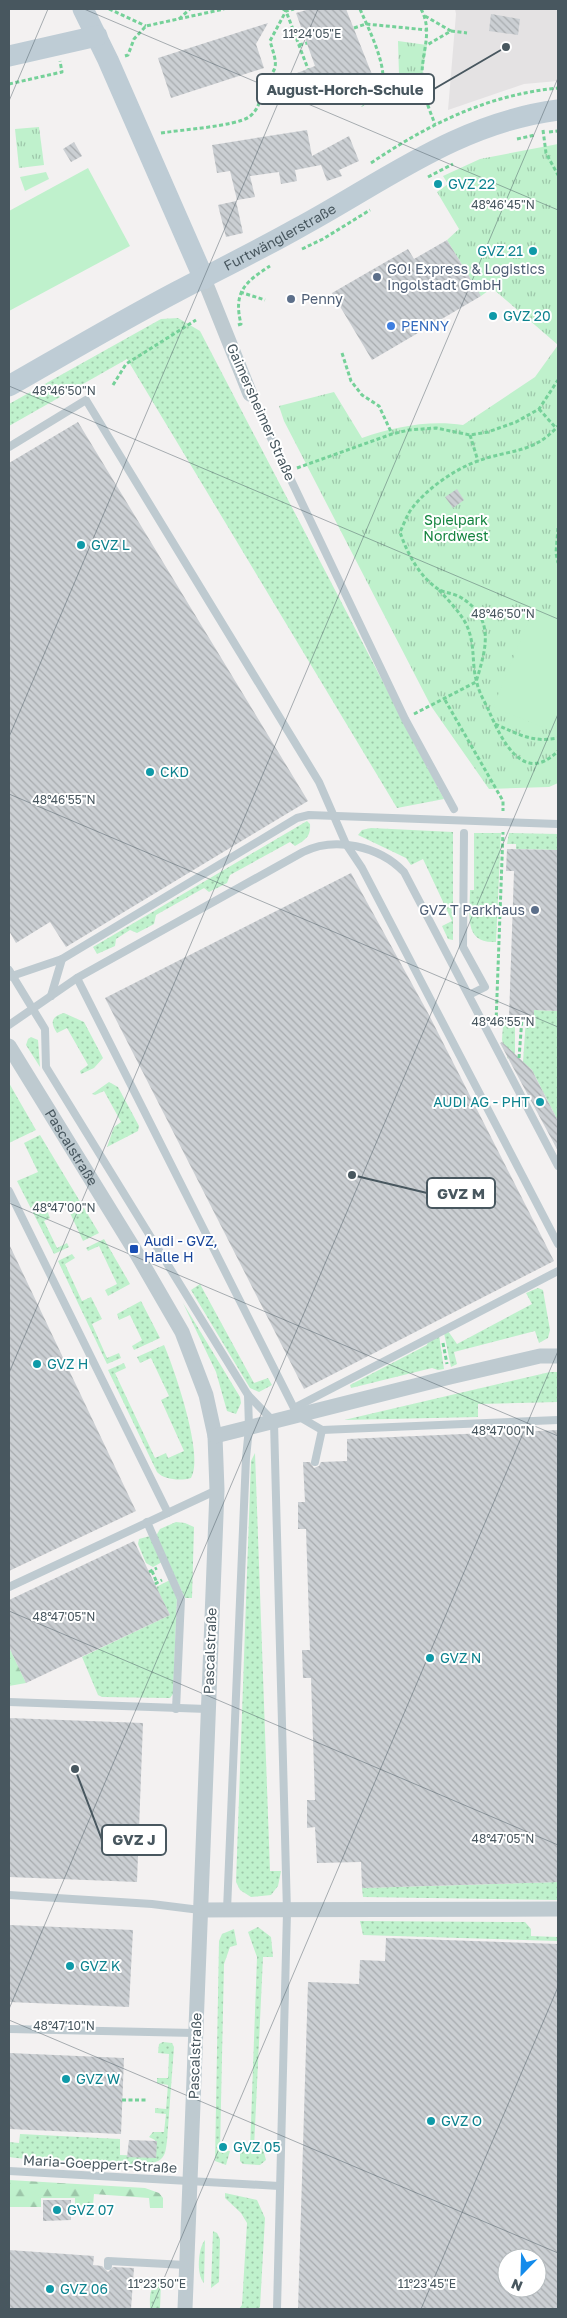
<svg xmlns="http://www.w3.org/2000/svg" width="567" height="2318" viewBox="0 0 567 2318" font-family="'Golos Text',sans-serif">
  <style>
    .education { fill: #e4e2e3 }
    .grass { fill: url(#grass-dots) }
    .forest { fill: url(#forest-firs) }
    .park { fill: url(#park-tufts) }
    .garden { fill: #bff1cc }
    .building { fill: url(#building-back-hatch); fill-rule: evenodd }
    .lines { fill: none; stroke-linecap: round; stroke-linejoin: round }
    .path { stroke: #75d199; stroke-width: 3; stroke-dasharray: 4 2.5; stroke-linecap: butt }
    .lane { stroke: #becad0; stroke-width: 8 }
    .street { stroke: #becad0; stroke-width: 15 }
    .secondary { stroke: #beccd5; stroke-width: 21 }
    .ticks { fill: none; stroke: #48575f; stroke-width: 1; stroke-opacity: 0.45 }
    .culture-dot { fill: #0f9aa8; stroke: #fff; stroke-width: 2 }
    .service-dot { fill: #5c6f8a; stroke: #fff; stroke-width: 2 }
    .shop-dot { fill: #3f7fe0; stroke: #fff; stroke-width: 2 }
    .transit-dot { fill: #1a4fb4; stroke: #fff; stroke-width: 2 }
    .labels { text-anchor: middle; stroke-width: 4; stroke-linejoin: round; paint-order: stroke }
    .culture-label { font-size: 14px; fill: #0d838f; stroke: #fff; text-anchor: start }
    .street-label { font-size: 14px; fill: #48575f; stroke: #fff }
    .service-label { font-size: 14px; fill: #4e5e75; stroke: #fff; text-anchor: start }
    .shop-label { font-size: 14px; fill: #366cbe; stroke: #fff; text-anchor: start }
    .park-label { font-size: 14px; fill: #14843f; stroke: #fff }
    .transit-label { font-size: 14px; fill: #164399; stroke: #fff; text-anchor: start }
    .ticks-label { font-size: 12px; text-anchor: middle; fill: #48575f; stroke: #fff; stroke-width: 4; stroke-linejoin: round; paint-order: stroke }
    .leader { fill: none; stroke: #48575f; stroke-width: 2 }
    .callout-dot { fill: #48575f; stroke: #fff; stroke-width: 2 }
    .callout { fill: #fff; stroke: #48575f; stroke-width: 2 }
    .callout-label { font-size: 15px; text-anchor: middle; font-weight: bold; fill: #48575f }
  </style>
  <defs>
    <pattern id="grass-dots" width="8" height="8" patternUnits="userSpaceOnUse" patternTransform="scale(1.25)"><rect width="8" height="8" fill="#bff1cc"/><path d="M2 2h.1M6 6h.1" fill="none" stroke="#9dc6a9" stroke-width="1.8" stroke-linecap="round"/></pattern>
    <pattern id="forest-firs" width="22" height="20" patternUnits="userSpaceOnUse" patternTransform="scale(1.25)"><rect width="22" height="20" fill="#bff1cc"/><path d="M5 1l3.5 6h-7zM16 11l3.5 6h-7z" fill="#9dc6a9"/></pattern>
    <pattern id="park-tufts" width="24" height="20" patternUnits="userSpaceOnUse" patternTransform="scale(1.25)"><rect width="24" height="20" fill="#bff1cc"/><path d="M3 7l-1-3M5 7V3M7 7l1-3M15 17l-1-3M17 17v-4M19 17l1-3" fill="none" stroke="#9dc6a9"/></pattern>
    <pattern id="building-back-hatch" width="6" height="6" patternUnits="userSpaceOnUse" patternTransform="scale(1.25)"><rect width="6" height="6" fill="#cbcfd3"/><path d="M-1 5l2 2M0 0l6 6M5-1l2 2" fill="none" stroke="#a7abae"/></pattern>
  </defs>
  <rect width="100%" height="100%" fill="#f3f1f1"/>
  <path class="education" d="M455 9H558V81L524 84 448 110 456 14Z"/>
  <g class="grass">
    <path d="M178 318 200 331 444 799 397 808 127 359 9 426V404L161 319Z"/>
    <path d="M307 821 310 824C311 837 305 840 295 846L290 842 230 875 227 883 209 892 204 888 156 915 154 924 137 933 130 930 116 939 115 946 97 954 93 947Z"/>
    <path d="M371 828 453 832V940L448 939 442 926 452 921 423 859 411 865 406 858 358 835 362 830Z"/>
    <path d="M474 833H501L496 942C463 944 470 914 470 890H474Z"/>
    <path d="M509 833 558 834V850L516 849V844H507Z"/>
    <path d="M534 1010 558 1011V1121L532 1070 523 1062 526 1018Z"/>
    <path d="M64 1013 84 1022 103 1058 94 1068 81 1074 80 1071 88 1065 67 1028 57 1033C50 1022 51 1017 64 1013Z"/>
    <path d="M503 1025H515V1055L508 1059 502 1040Z"/>
    <path d="M31 1037 38 1040 40 1067 26 1045 28 1039Z"/>
    <path d="M109 1082 118 1087 139 1126 138 1131 107 1147 114 1127 121 1122 104 1091 95 1095 92 1094Z"/>
    <path d="M9 1083 36 1130 9 1143Z"/>
    <path d="M40 1135 99 1233 83 1241 65 1202 47 1210 50 1218 44 1221 57 1248 67 1243 69 1247 54 1254 17 1181 38 1172 24 1143Z"/>
    <path d="M104 1239 130 1284 108 1296 105 1290 117 1284 99 1246 88 1251 86 1248Z"/>
    <path d="M72 1254 75 1258 65 1264 82 1301 91 1297 102 1319 92 1324 107 1358 119 1353 121 1358 107 1364 58 1261Z"/>
    <path d="M200 1284 254 1383 268 1378 272 1385 259 1392 250 1388 191 1290Z"/>
    <path d="M538 1288 543 1290 550 1330 548 1338 539 1343 535 1331 454 1352 457 1364 451 1367 444 1333 448 1331 457 1344 532 1304 526 1293Z"/>
    <path d="M141 1301 160 1338 134 1350 132 1346 142 1340 130 1315 119 1320 117 1314Z"/>
    <path d="M183 1303 240 1397 241 1403 236 1414 227 1411 216 1372Z"/>
    <path d="M439 1335 444 1369 438 1370 432 1368 351 1388 350 1385 427 1345 428 1341Z"/>
    <path d="M164 1345C174 1368 205 1457 191 1478 181 1481 164 1480 157 1472L108 1370 124 1363 126 1368 115 1373 155 1458 166 1453 168 1458 184 1451 161 1400 169 1396 151 1358 140 1363 137 1357Z"/>
    <path d="M550 1372H558V1402L478 1404V1417L344 1420Z"/>
    <path d="M255 1453 270 1871H281L278 1886 271 1895 251 1897 240 1890 236 1882 251 1461Z"/>
    <path d="M176 1522 185 1523 194 1527 192 1598H185L156 1536 160 1529Z"/>
    <path d="M150 1536 162 1562 153 1567 146 1563 138 1544 139 1539Z"/>
    <path d="M170 1580 177 1597 173 1694 170 1698 102 1697 98 1695 82 1657 170 1615 156 1587Z"/>
    <path d="M558 1882V1900L363 1897 362 1888Z"/>
    <path d="M360 1921 525 1922 531 1929V1936L558 1937V1941L363 1935Z"/>
    <path d="M258 1927 271 1937 273 1957H263L254 2148 263 2149 266 2160 260 2165 243 2164 240 2161V2151L250 2150 257 1957 248 1932Z"/>
    <path d="M234 1929 237 1945 230 1947 224 1964 220 2150 230 2151 226 2165 215 2161 219 1941 222 1934Z"/>
    <path d="M163 2042 172 2043 174 2047 167 2141C166 2147 166 2155 161 2159 146 2173 34 2160 9 2157V2142L19 2143 20 2134 120 2139V2155L153 2156 155 2140 149 2137 153 2132H164L166 2114 155 2113V2108L166 2109 168 2085 157 2083V2078H168L169 2054 158 2053 159 2044Z"/>
    <path d="M225 2193 257 2200 265 2218 260 2307 258 2309H239L242 2305 247 2223 241 2213 225 2198Z"/>
    <path d="M213 2231 217 2233 220 2239 219 2282 211 2288Z"/>
    <path d="M205 2240 204 2283C196 2275 198 2248 205 2240Z"/>
    <path d="M161 2282 160 2309H150C150 2298 148 2286 161 2282Z"/>
  </g>
  <g class="forest">
    <path d="M9 1647 26 1683 9 1686Z"/>
    <path d="M9 2180 145 2188 159 2193 163 2198V2208H150L149 2198 94 2194 93 2205 75 2206V2198H41V2207H9Z"/>
  </g>
  <g class="park">
    <path d="M398 41 427 45 422 76 399 75Z"/>
    <path d="M39 127 44 165 19 168 15 129Z"/>
    <path d="M558 144V783L549 787 489 789 431 706 284 421 279 406 334 392 362 438C394 427 428 420 463 425L535 377 558 345 492 288 481 296 447 240 459 229 437 192 448 184 443 176 480 159Z"/>
  </g>
  <g class="garden">
    <path d="M88 168 130 246 9 311V211Z"/>
    <path d="M46 172 49 179 25 191 20 177Z"/>
    <path d="M533 610 558 620V716L552 731 493 707Z"/>
  </g>
  <g class="building">
    <path d="M310 9H346L377 87 340 88 276 104 269 84 315 66 296 13Z"/>
    <path d="M491 14 520 19 518 35 489 31Z"/>
    <path d="M268 23 256 44 264 68 171 98 158 58Z"/>
    <path d="M307 130 312 156 349 136 359 161 339 170 342 176 327 181 321 165 295 170 297 181 281 184 279 172 250 176 255 197 237 200 230 171 217 173 212 145Z"/>
    <path d="M74 142 82 156 71 162 63 149Z"/>
    <path d="M236 201 243 233 226 237 218 205Z"/>
    <path d="M447 240 481 296 372 360 332 293 408 249 414 259Z"/>
    <path d="M78 422 308 801 66 947 50 922 16 943 9 931V463Z"/>
    <path d="M457 489 464 500 453 508 445 497Z"/>
    <path d="M507 849 558 850V1011L534 1010V1019L509 1018 514 871H506Z"/>
    <path d="M351 873 428 1013 554 1261 304 1389 105 998Z"/>
    <path d="M502 1042 532 1070 539 1084 558 1121V1151L500 1043Z"/>
    <path d="M9 1244 136 1511 9 1571Z"/>
    <path d="M558 1430V1882L362 1888 361 1862 317 1863 315 1827 307 1828V1800H315L311 1678H303L302 1650H310L306 1529H298V1502H305L303 1462H310L314 1468 319 1466 321 1462 347 1461V1439Z"/>
    <path d="M134 1541 170 1615 26 1683 9 1647V1600Z"/>
    <path d="M9 1718 143 1723 137 1882 9 1877Z"/>
    <path d="M9 1925 133 1930 129 2007 9 2002Z"/>
    <path d="M386 1938 558 1944V2309H298L308 1982 359 1984 360 1960 385 1961ZM507 2258H537V2288H507Z"/>
    <path d="M9 2053 124 2058 121 2134 9 2129Z"/>
    <path d="M129 2140 157 2141 156 2158 127 2157Z"/>
    <path d="M43 2200H71V2220L43 2221Z"/>
    <path d="M9 2250 94 2256 93 2265 102 2266 108 2272 113 2267 134 2268 131 2309H9Z"/>
  </g>
  <g class="lines">
    <g class="path">
      <path d="M109 9 146 26"/>
      <path d="M283 9 286 11 308 69"/>
      <path d="M421 9C433 31 422 51 422 75 422 92 429 109 435 124"/>
      <path d="M425 16 451 31 427 45"/>
      <path d="M179 19 190 9"/>
      <path d="M354 28 366 24 427 30"/>
      <path d="M451 31 467 33"/>
      <path d="M299 45 307 43"/>
      <path d="M125 56 128 55 134 39 146 26 224 9"/>
      <path d="M9 84 62 72 60 61"/>
      <path d="M317 94 320 98 344 96 359 99 363 106"/>
      <path d="M359 99C364 97 372 95 377 92 395 79 367 26 360 9"/>
      <path d="M543 130 546 153 558 175"/>
      <path d="M549 132 558 131"/>
      <path d="M161 133C180 130 236 126 249 117 260 109 261 97 261 85 280 68 277 65 270 41L286 11 294 9"/>
      <path d="M517 139 535 135"/>
      <path d="M371 163C429 124 487 95 558 88"/>
      <path d="M428 177 453 164"/>
      <path d="M302 249 323 239 370 210"/>
      <path d="M240 292 265 300"/>
      <path d="M238 325 241 324C233 292 245 282 270 266"/>
      <path d="M342 353 351 381 362 395 379 406 392 434"/>
      <path d="M113 385 126 364 196 320"/>
      <path d="M539 409 556 428"/>
      <path d="M470 435 478 461"/>
      <path d="M297 468 392 434 409 430 436 428 470 435 488 432 516 422 539 409 558 380"/>
      <path d="M558 528 556 553 558 563"/>
      <path d="M439 590C449 601 461 613 467 626 476 647 471 664 477 683 479 693 485 702 489 711 501 739 523 786 558 751"/>
      <path d="M445 700 503 801V811"/>
      <path d="M414 714 476 682C486 649 496 618 460 597 453 593 444 593 438 589 419 576 407 553 400 532 404 524 407 514 413 507 428 488 455 469 478 461 510 449 533 454 558 426"/>
      <path d="M495 724C518 734 532 743 558 738"/>
      <path d="M497 1021 522 1023"/>
      <path d="M496 1023 503 832"/>
      <path d="M519 1058 522 1018"/>
      <path d="M443 1343 447 1364"/>
      <path d="M152 1571 157 1583"/>
      <path d="M149 1572 157 1568"/>
      <path d="M155 1584 162 1580"/>
      <path d="M122 2100H147"/>
    </g>
    <g class="lane">
      <path d="M250 394 405 719 454 809"/>
      <path d="M9 447 86 400 319 782 346 844 362 868 558 1244"/>
      <path d="M464 833 463 947 485 987 469 995"/>
      <path d="M9 970 45 1029 46 1067 248 1395 274 1422 287 1912 277 2309"/>
      <path d="M9 977 62 959"/>
      <path d="M77 978 298 1416 322 1430 558 1420"/>
      <path d="M51 996 62 959 297 818 309 815 558 824"/>
      <path d="M9 1025 77 978 303 852C335 836 379 846 404 872L558 1166"/>
      <path d="M9 1191 168 1513"/>
      <path d="M294 1408 558 1271"/>
      <path d="M315 1462 322 1430"/>
      <path d="M147 1522 181 1599 176 1709"/>
      <path d="M9 1587 217 1490"/>
      <path d="M9 1702 207 1709"/>
      <path d="M9 1895 152 1904 200 1910"/>
      <path d="M227 1910 246 1458 249 1428 248 1395"/>
      <path d="M9 2029 195 2033"/>
      <path d="M9 2171 279 2186"/>
      <path d="M108 2266V2261L186 2265"/>
    </g>
    <g class="street">
      <path d="M204 279 250 394"/>
      <path id="s1" d="M9 1046 134 1249 182 1332 206 1395 215 1436 217 1490 185 2309"/>
      <path d="M215 1436 450 1377 540 1356H558"/>
      <path d="M200 1910 558 1909"/>
    </g>
    <g class="secondary">
      <path d="M83 9 108 60 204 279"/>
      <path d="M9 56 97 36"/>
      <path id="s2" d="M9 386C65 354 121 321 178 291 218 270 259 250 298 228 385 181 458 123 558 110"/>
    </g>
  </g>
  <path class="ticks" d="M84 9 558 210M9 101 48 9M9 386 558 619M9 737 318 9M9 794 558 1027M9 1203 558 1436M9 1373 558 78M9 1611 558 1845M9 2009 558 714M9 2020 558 2253M151 2309 558 1351M421 2309 558 1987"/>
  <g class="culture-dot">
    <circle cx="438" cy="184" r="5"/>
    <circle cx="533" cy="251" r="5"/>
    <circle cx="493" cy="316" r="5"/>
    <circle cx="81" cy="545" r="5"/>
    <circle cx="150" cy="772" r="5"/>
    <circle cx="540" cy="1102" r="5"/>
    <circle cx="37" cy="1364" r="5"/>
    <circle cx="430" cy="1658" r="5"/>
    <circle cx="70" cy="1966" r="5"/>
    <circle cx="66" cy="2079" r="5"/>
    <circle cx="431" cy="2121" r="5"/>
    <circle cx="223" cy="2147" r="5"/>
    <circle cx="57" cy="2210" r="5"/>
    <circle cx="50" cy="2289" r="5"/>
  </g>
  <g class="service-dot">
    <circle cx="377" cy="277" r="5"/>
    <circle cx="291" cy="299" r="5"/>
    <circle cx="535" cy="910" r="5"/>
  </g>
  <circle class="shop-dot" cx="391" cy="326" r="5"/>
  <rect class="transit-dot" x="129" y="1244" width="10" height="10" rx="2.5"/>
  <g class="labels">
    <g class="culture-label">
      <text x="448" y="189">GVZ 22</text>
      <text x="523" y="256" text-anchor="end">GVZ 21</text>
      <text x="503" y="321">GVZ 20</text>
      <text x="91" y="550">GVZ L</text>
      <text x="160" y="777">CKD</text>
      <text x="530" y="1107" text-anchor="end">AUDI AG - PHT</text>
      <text x="47" y="1369">GVZ H</text>
      <text x="440" y="1663">GVZ N</text>
      <text x="80" y="1971">GVZ K</text>
      <text x="76" y="2084">GVZ W</text>
      <text x="441" y="2126">GVZ O</text>
      <text x="233" y="2152">GVZ 05</text>
      <text x="67" y="2215">GVZ 07</text>
      <text x="60" y="2294">GVZ 06</text>
    </g>
    <g class="street-label">
      <text dy="5" stroke="none"><textPath href="#s2" startOffset="309">Furtwänglerstraße</textPath></text>
      <text transform="translate(261 412) rotate(66)" y="5">Gaimersheimer Straße</text>
      <text dy="5" stroke="none"><textPath href="#s1" startOffset="119">Pascalstraße</textPath></text>
      <text transform="translate(210 1651) rotate(-88)" y="5">Pascalstraße</text>
      <text transform="translate(195 2056) rotate(-88)" y="5">Pascalstraße</text>
      <text transform="translate(100 2164) rotate(3)" y="5">Maria-Goeppert-Straße</text>
    </g>
    <g class="service-label">
      <text x="387" y="274">GO! Express &amp; Logistics<tspan x="387" dy="16">Ingolstadt GmbH</tspan></text>
      <text x="301" y="304">Penny</text>
      <text x="525" y="915" text-anchor="end">GVZ T Parkhaus</text>
    </g>
    <g class="shop-label">
      <text x="401" y="331">PENNY</text>
    </g>
    <g class="park-label">
      <text x="456" y="525">Spielpark<tspan x="456" dy="16">Nordwest</tspan></text>
    </g>
    <g class="transit-label">
      <text x="144" y="1246">Audi - GVZ,<tspan x="144" dy="16">Halle H</tspan></text>
    </g>
  </g>
  <g class="ticks-label">
    <text x="312" y="38">11°24'05"E</text>
    <text x="503" y="209">48°46'45"N</text>
    <text x="64" y="395">48°46'50"N</text>
    <text x="503" y="618">48°46'50"N</text>
    <text x="64" y="804">48°46'55"N</text>
    <text x="503" y="1026">48°46'55"N</text>
    <text x="64" y="1212">48°47'00"N</text>
    <text x="503" y="1435">48°47'00"N</text>
    <text x="64" y="1621">48°47'05"N</text>
    <text x="503" y="1843">48°47'05"N</text>
    <text x="64" y="2030">48°47'10"N</text>
    <text x="157" y="2288">11°23'50"E</text>
    <text x="427" y="2288">11°23'45"E</text>
  </g>
  <path class="leader" d="M506 47L434 89M352 1175L427 1193M75 1769L102 1840"/>
  <g class="callout-dot">
    <circle cx="506" cy="47" r="5"/>
    <circle cx="352" cy="1175" r="5"/>
    <circle cx="75" cy="1769" r="5"/>
  </g>
  <g class="callout">
    <rect x="257" y="74" width="177" height="30" rx="5"/>
    <rect x="427" y="1178" width="68" height="30" rx="5"/>
    <rect x="102" y="1825" width="64" height="30" rx="5"/>
  </g>
  <g class="callout-label">
    <text x="345" y="95">August-Horch-Schule</text>
    <text x="461" y="1199">GVZ M</text>
    <text x="134" y="1845">GVZ J</text>
  </g>
  <rect width="567" height="2318" fill="none" stroke="#48575f" stroke-width="20"/>
  <g transform="translate(522 2273) rotate(203)"><circle r="24" fill="#ffffff" stroke="#b6bcbf"/>
  <path d="M0-4L9 19L0 12L-9 19Z" fill="#138beb"/>
  <text y="-8" font-size="14" font-weight="bold" text-anchor="middle" fill="#48575f">N</text>
  </g>
</svg>
